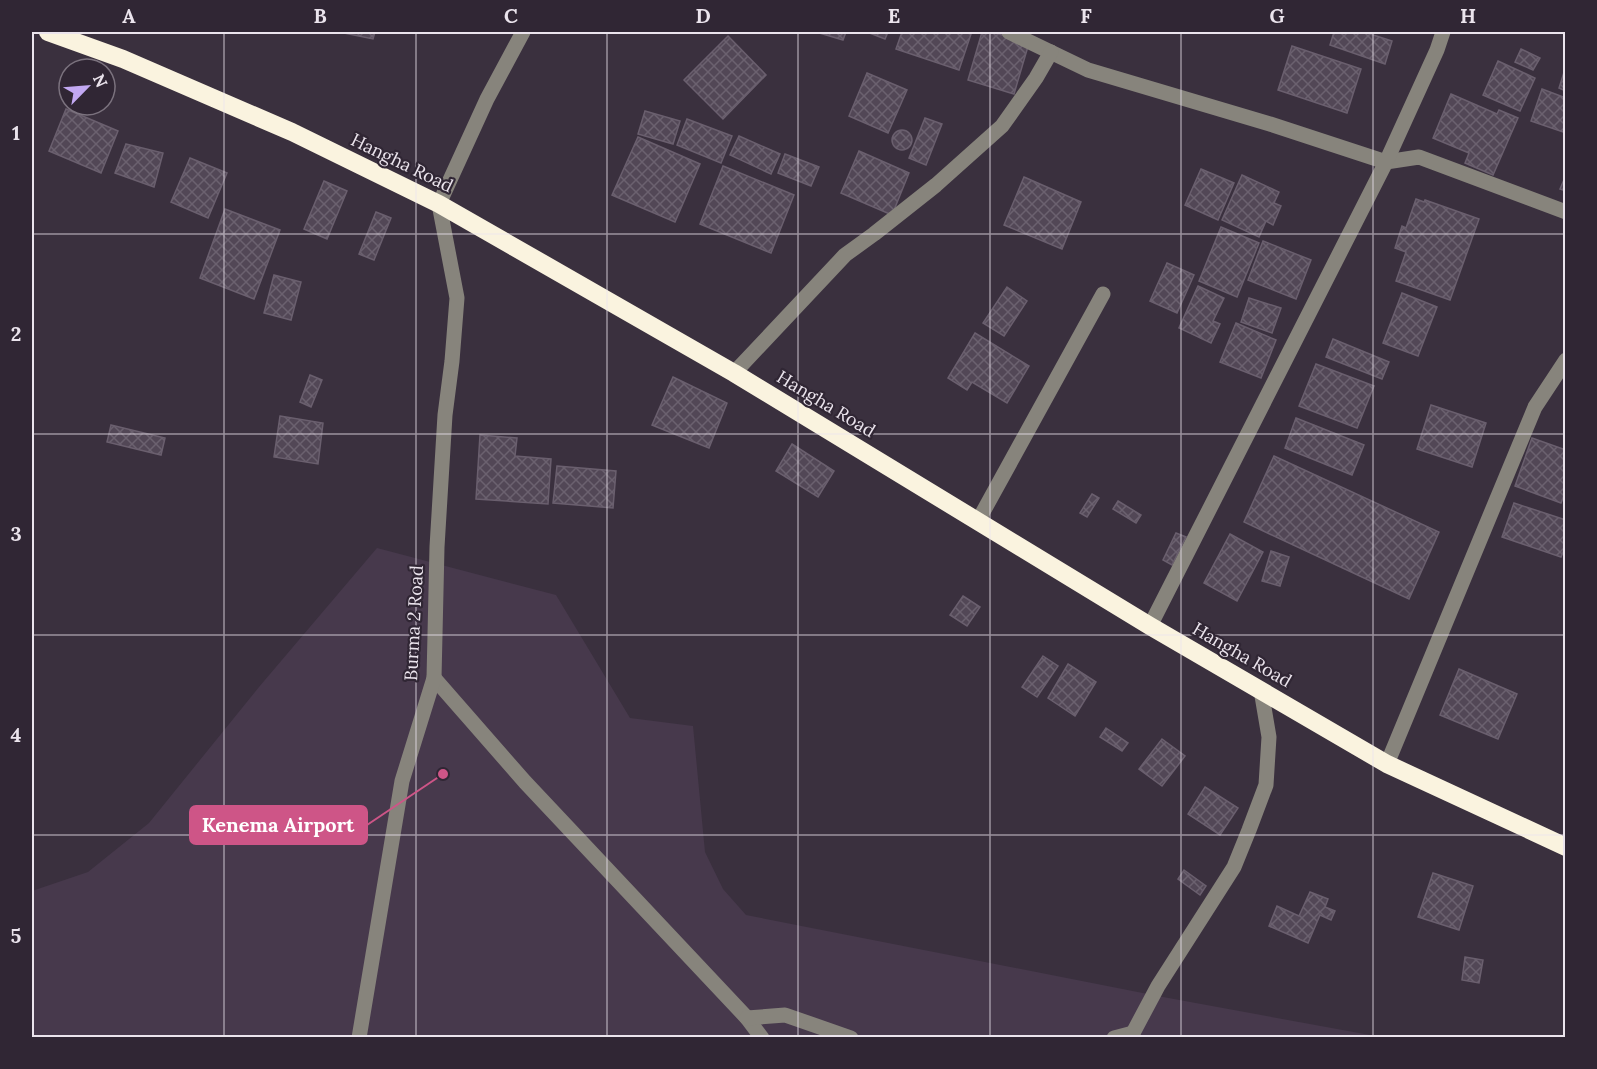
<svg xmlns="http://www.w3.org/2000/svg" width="1597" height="1069" viewBox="0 0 1597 1069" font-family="Lora,serif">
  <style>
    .built { fill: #47394c }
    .building { fill: url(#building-cross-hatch); stroke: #6a5f6e; stroke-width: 1.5 }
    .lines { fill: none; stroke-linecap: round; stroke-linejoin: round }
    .minor { stroke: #87847c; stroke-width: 15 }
    .highway { stroke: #faf3df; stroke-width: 18 }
    .grid { fill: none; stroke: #ebe4ed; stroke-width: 1.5; stroke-opacity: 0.55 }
    .labels { text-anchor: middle; stroke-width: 4.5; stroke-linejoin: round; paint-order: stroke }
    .street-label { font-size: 18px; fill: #ebe4ed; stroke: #302634 }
    .leader { fill: none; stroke: #ce5587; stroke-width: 2 }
    .callout-dot { fill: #ce5587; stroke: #302634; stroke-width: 2 }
    .callout { fill: #ce5587; stroke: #ce5587; stroke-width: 2 }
    .callout-label { font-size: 20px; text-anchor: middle; font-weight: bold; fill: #fff }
    .neatline { fill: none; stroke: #ebe4ed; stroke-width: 2 }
    .grid-label { font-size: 20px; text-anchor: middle; font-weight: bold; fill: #ebe4ed }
  </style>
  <defs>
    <pattern id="building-cross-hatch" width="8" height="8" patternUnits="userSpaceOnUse" patternTransform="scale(1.5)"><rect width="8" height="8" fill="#524756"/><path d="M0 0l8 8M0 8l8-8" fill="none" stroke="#6b616f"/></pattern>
  </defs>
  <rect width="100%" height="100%" fill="#3a303e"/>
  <path class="built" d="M377 548 556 595 630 718 693 726 705 852 723 889 746 915 1163 997 1381 1037H32V891L88 872 149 823 259 687Z"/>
  <g class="building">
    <path d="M339 32H375L373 39Z"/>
    <path d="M816 32H846L843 40Z"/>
    <path d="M867 32H888L885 39Z"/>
    <path d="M902 32H962L971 34 959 70 896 49Z"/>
    <path d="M982 32H992L1029 43 1014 94 968 80Z"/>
    <path d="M1334 32H1364L1392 41 1385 64 1330 45Z"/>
    <path d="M728 36 766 75 723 119 684 80Z"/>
    <path d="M1292 46 1361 69 1347 113 1278 90Z"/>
    <path d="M1521 49 1540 58 1533 70 1515 62Z"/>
    <path d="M1498 61 1535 78 1520 111 1483 95Z"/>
    <path d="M1566 66V91L1559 88Z"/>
    <path d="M867 73 907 90 888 133 849 116Z"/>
    <path d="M1542 89 1566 98V133L1531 121Z"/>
    <path d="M1451 94 1497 114 1499 110 1518 118 1493 175 1465 163 1469 153 1433 138Z"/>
    <path d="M66 109 118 131 101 173 49 151Z"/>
    <path d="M645 111 680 121 673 144 638 134Z"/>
    <path d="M925 118 942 124 926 165 909 158Z"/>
    <path d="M687 119 732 136 721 163 677 145Z"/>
    <circle cx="902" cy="140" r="10"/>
    <path d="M739 136 780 154 771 174 730 155Z"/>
    <path d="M638 137 700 164 675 222 612 195Z"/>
    <path d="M126 144 163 153 154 187 115 173Z"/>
    <path d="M859 151 909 173 892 215 841 193Z"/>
    <path d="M785 154 819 167 811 186 778 173Z"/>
    <path d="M190 158 227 173 208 218 171 202Z"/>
    <path d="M723 166 794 195 771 253 700 224Z"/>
    <path d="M1201 169 1234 183 1218 220 1185 205Z"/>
    <path d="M1242 175 1279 192 1274 203 1281 206 1273 225 1266 221 1259 237 1222 220Z"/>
    <path d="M1566 175V191L1560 189Z"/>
    <path d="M1024 177 1081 202 1062 249 1004 225Z"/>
    <path d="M324 181 347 191 327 239 304 229Z"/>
    <path d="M1416 199 1424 202 1425 200 1479 219 1450 300 1396 281 1406 252 1395 248 1402 226 1406 228Z"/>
    <path d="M225 209 280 230 254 299 200 278Z"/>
    <path d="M376 212 391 218 374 260 359 254Z"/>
    <path d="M1221 227 1259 243 1237 297 1199 281Z"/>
    <path d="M1263 241 1311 260 1296 299 1248 280Z"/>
    <path d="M1167 263 1194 275 1177 313 1150 301Z"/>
    <path d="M274 275 301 282 291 320 264 313Z"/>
    <path d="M1198 286 1224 298 1213 321 1220 324 1211 343 1179 328Z"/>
    <path d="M1007 287 1027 301 1004 336 983 323Z"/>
    <path d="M1402 293 1437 307 1418 356 1383 343Z"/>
    <path d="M1249 298 1281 308 1272 333 1241 322Z"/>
    <path d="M1236 323 1276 340 1261 378 1220 362Z"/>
    <path d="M975 333 1029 366 1007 403 972 382 967 390 948 378Z"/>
    <path d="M1333 339 1389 362 1382 379 1326 357Z"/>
    <path d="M1316 364 1374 386 1357 428 1299 406Z"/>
    <path d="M310 375 322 380 311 407 300 402Z"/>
    <path d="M673 377 727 403 709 448 652 425Z"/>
    <path d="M1431 405 1486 423 1472 467 1417 449Z"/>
    <path d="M280 416 323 423 318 464 274 457Z"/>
    <path d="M1296 418 1364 445 1352 475 1285 448Z"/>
    <path d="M111 425 165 438 161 455 107 442Z"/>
    <path d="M480 435 517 438 515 456 551 459 548 504 476 499Z"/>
    <path d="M1532 438 1566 450V490L1561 503 1515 486Z"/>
    <path d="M792 444 834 471 818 497 776 471Z"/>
    <path d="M1274 456 1439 532 1409 599 1244 522Z"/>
    <path d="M557 466 616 471 613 508 553 503Z"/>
    <path d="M1092 494 1099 498 1087 517 1080 513Z"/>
    <path d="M1118 501 1141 515 1136 523 1113 509Z"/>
    <path d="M1514 503 1566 520V545L1561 557 1502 537Z"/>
    <path d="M1176 533 1186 537 1172 565 1163 560Z"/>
    <path d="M1230 534 1263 552 1237 601 1204 583Z"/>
    <path d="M1271 551 1289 557 1280 586 1262 581Z"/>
    <path d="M963 596 980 607 967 626 950 615Z"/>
    <path d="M1043 656 1058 666 1037 697 1022 687Z"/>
    <path d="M1068 664 1096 682 1075 716 1048 698Z"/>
    <path d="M1459 669 1517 694 1498 739 1440 715Z"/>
    <path d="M1106 728 1128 743 1122 751 1100 737Z"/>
    <path d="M1162 739 1185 756 1162 786 1139 769Z"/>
    <path d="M1205 787 1238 808 1220 835 1188 814Z"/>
    <path d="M1184 870 1206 886 1200 895 1178 879Z"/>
    <path d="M1433 873 1473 886 1459 930 1418 917Z"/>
    <path d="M1310 892 1328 899 1325 907 1335 911 1331 920 1320 915 1308 943 1269 926 1277 906 1299 916Z"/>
    <path d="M1465 957 1483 960 1479 983 1462 980Z"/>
  </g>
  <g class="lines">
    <g class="minor">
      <path d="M1009 32 1088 70 1270 124 1386 162 1419 157 1566 212"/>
      <path d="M734 373 845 255 874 234 936 185 1002 126 1036 78 1051 52"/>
      <path d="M978 521 1103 294"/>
      <path d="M1150 626 1386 162 1437 50 1443 32"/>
      <path d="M434 678 525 782 747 1018 762 1038"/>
      <path d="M1387 764 1535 407 1566 360"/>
      <path d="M747 1018 785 1015 851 1038"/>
      <path d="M359 1038 402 781 434 678 437 547 445 415 452 361 457 298 439 204 487 99 523 32"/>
      <path d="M1114 1038 1133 1033"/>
      <path d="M1133 1038V1033L1158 986 1234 867 1249 830 1266 785 1269 737 1261 690"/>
    </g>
    <path class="highway" d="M48 32 123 59 292 132 439 204 734 373 1150 626 1387 764 1566 847"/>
  </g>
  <path class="grid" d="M224 32V1038M416 32V1038M607 32V1038M798 32V1038M990 32V1038M1181 32V1038M1373 32V1038M32 234H1566M32 434H1566M32 635H1566M32 835H1566"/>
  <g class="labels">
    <g class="street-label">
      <text transform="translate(402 163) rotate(26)" y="6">Hangha Road</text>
      <text transform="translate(826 404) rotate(31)" y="6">Hangha Road</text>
      <text transform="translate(414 623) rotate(-87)" y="6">Burma 2 Road</text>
      <text transform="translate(1242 655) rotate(30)" y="6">Hangha Road</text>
    </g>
  </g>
  <path class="leader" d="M443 774L367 825"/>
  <circle class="callout-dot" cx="443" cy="774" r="6"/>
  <rect class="callout" x="190" y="806" width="177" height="38" rx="6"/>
  <g class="callout-label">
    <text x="278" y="832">Kenema Airport</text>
  </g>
  <rect width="1597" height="1069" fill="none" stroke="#302634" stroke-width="66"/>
  <g transform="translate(87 87) rotate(65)"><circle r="28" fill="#302634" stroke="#7b727e" stroke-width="1.5"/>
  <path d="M0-4.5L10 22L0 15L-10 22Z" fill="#c2a8f2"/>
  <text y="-9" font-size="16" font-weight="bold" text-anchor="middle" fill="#ebe4ed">N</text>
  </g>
  <rect x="33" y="33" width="1531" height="1003" class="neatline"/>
  <g class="grid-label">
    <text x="129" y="23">A</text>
    <text x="320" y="23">B</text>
    <text x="511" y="23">C</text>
    <text x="703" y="23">D</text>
    <text x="894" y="23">E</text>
    <text x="1086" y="23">F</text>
    <text x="1277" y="23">G</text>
    <text x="1468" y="23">H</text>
    <text x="16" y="140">1</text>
    <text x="16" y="341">2</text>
    <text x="16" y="541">3</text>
    <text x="16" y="742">4</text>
    <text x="16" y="943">5</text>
  </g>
</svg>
